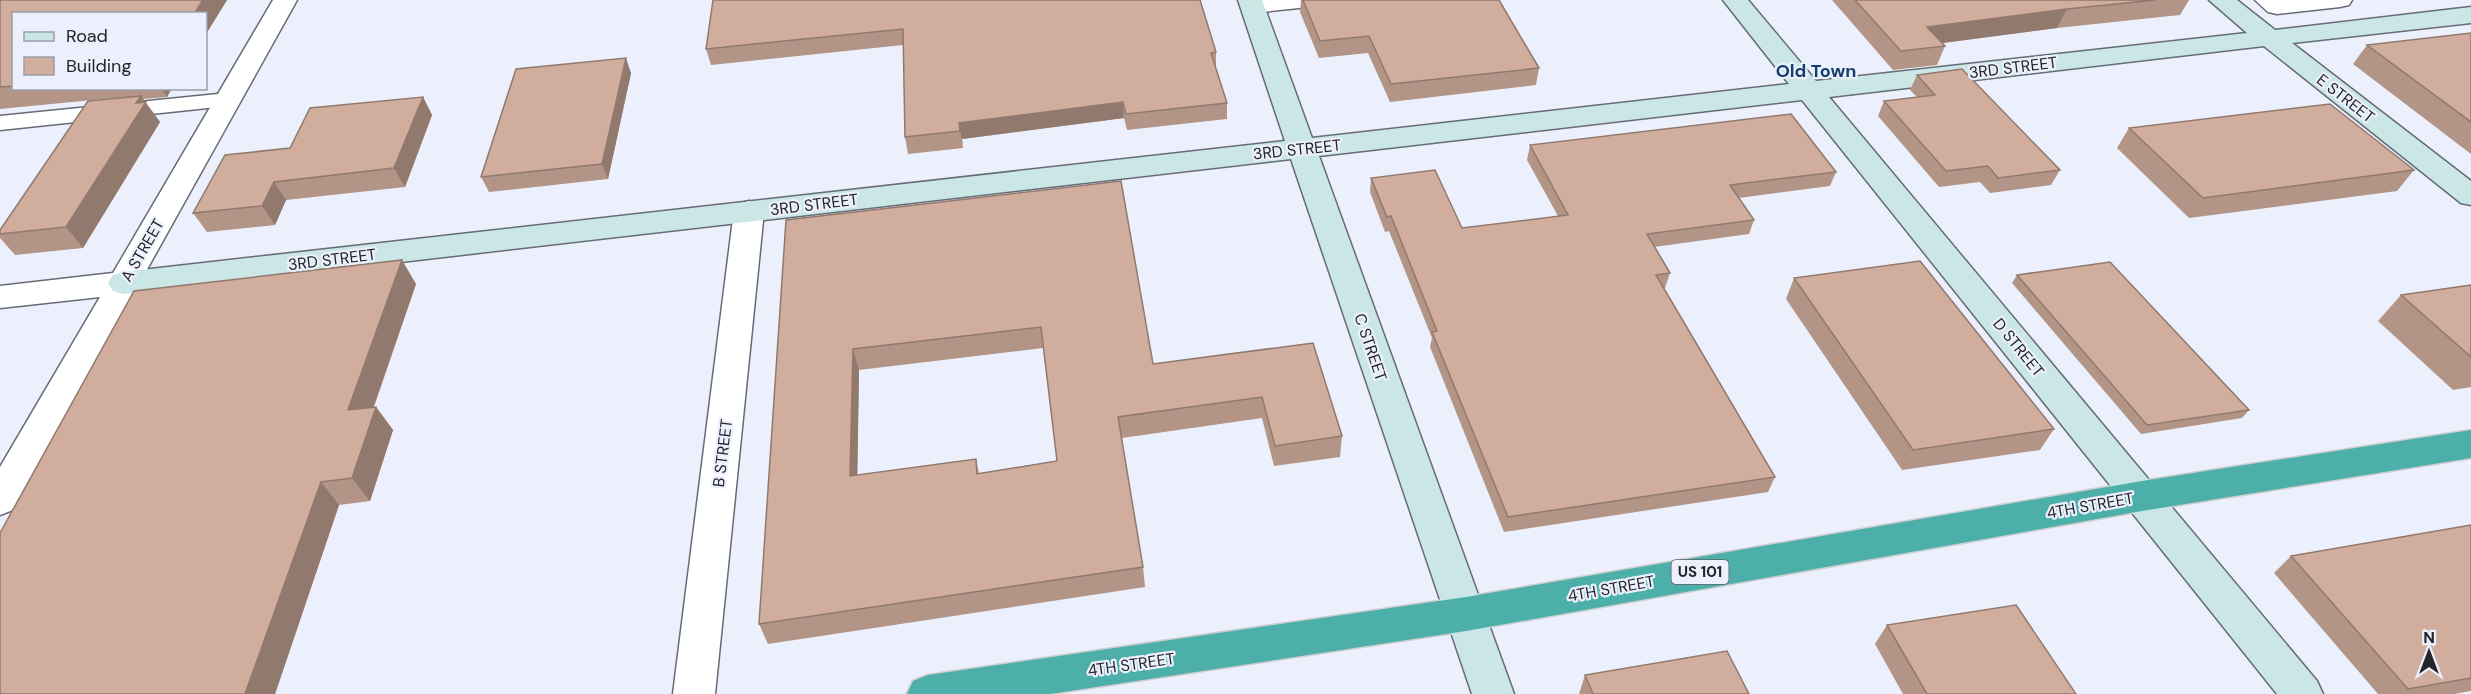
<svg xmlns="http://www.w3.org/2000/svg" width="2471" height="694" viewBox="0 0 2471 694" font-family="'DM Sans',sans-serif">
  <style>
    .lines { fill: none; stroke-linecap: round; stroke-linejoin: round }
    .lane-casing { stroke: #666b75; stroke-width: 3 }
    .street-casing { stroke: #666b75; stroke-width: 3 }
    .secondary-casing { stroke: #666b75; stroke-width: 3 }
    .highway-casing { stroke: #cfcfd0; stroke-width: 3 }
    .lane { fill: #fff; fill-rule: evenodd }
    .street { fill: #fff; fill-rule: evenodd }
    .secondary { fill: #cae7e6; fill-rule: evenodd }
    .highway { fill: #4dafaa; fill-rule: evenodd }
    .wall { fill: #b39587; fill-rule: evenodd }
    .shaded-wall { fill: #92796e }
    .building { fill: #d0ad9d; stroke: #92796e; stroke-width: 1.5; fill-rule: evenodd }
    .labels { text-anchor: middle; stroke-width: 4.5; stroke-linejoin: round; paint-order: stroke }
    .shield { fill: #ebf0fc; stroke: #5f6268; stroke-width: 1.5 }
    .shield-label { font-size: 15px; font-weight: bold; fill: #232529 }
    .street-label { font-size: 16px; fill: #232529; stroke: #ebf0fc }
    .neighbourhood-label { font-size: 18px; font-weight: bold; fill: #143d70; stroke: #ebf0fc }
  </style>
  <rect width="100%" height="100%" fill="#ebf0fc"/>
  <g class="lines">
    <g class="lane-casing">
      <g id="lane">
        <path d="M1260 0H1328L1325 4 1318 6 1252 13 1245 11 1242 7 1245 3Z"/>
        <path d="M228 93 236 95 239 100 236 105 0 130V116Z"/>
      </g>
    </g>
    <g class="street-casing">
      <g id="street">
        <path d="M273 0H297L13 510 0 515V467L100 297 0 308V286L113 273Z"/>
        <path d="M2255 0H2352L2349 5 2340 7 2277 14 2268 12Z"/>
        <path d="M749 201 760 204 764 211 715 694H673L734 211 738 204Z"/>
      </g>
    </g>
    <g class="secondary-casing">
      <path id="secondary" d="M1238 0H1262L1312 138 1789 84 1723 0H1748L1816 81 2247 33 2209 0H2237L2275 30 2471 7V23L2292 43 2471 181V205L2461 203 2264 46 1829 97 2317 681 2323 694H2277L1802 100 1319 156 1514 694H1472L1291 159 124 294 113 291 108 283 113 275 124 272 1285 141Z"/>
    </g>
    <g class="highway-casing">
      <path id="highway" d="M2471 430V458L2142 511 1466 631 1050 694H907L913 681 928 675 1466 597 2142 481Z"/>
    </g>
    <use href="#lane" class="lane"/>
    <use href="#street" class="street"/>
    <use href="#secondary" class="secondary"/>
    <use href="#highway" class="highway"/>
  </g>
  <g class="wall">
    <path d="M0 0H227L206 34 14 14V88H172L167 97 143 99 160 122 83 248 15 255 0 238V230L114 99 113 98 0 109Z"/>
    <path d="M713 0 1216 52V68L1227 103V119L1127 130 1124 118 962 139 963 148 908 154 905 137 903 45 711 65 706 49Z"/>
    <path d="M1301 0H1499L1539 68 1536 85 1390 102 1368 53 1319 58 1300 12Z"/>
    <path d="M1832 0H2189L2180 15 2057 28 1943 43 1945 46 1937 65 1893 70Z"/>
    <path d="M2471 33V154L2353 64 2367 45Z"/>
    <path d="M631 73 608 179 489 192 481 177Z"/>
    <path d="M1917 75 2060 170 2051 185 1990 193 1980 182 1939 187 1878 116 1884 101 1917 97 1910 90Z"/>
    <path d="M423 97 432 115 405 187 286 200 275 225 207 232 193 213 290 148Z"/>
    <path d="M2129 128 2414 170 2397 191 2189 218 2117 148Z"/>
    <path d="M1530 145 1836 172 1830 186 1739 198 1754 220 1749 234 1654 247 1670 273 1665 288H1663L1775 477 1768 492 1504 532 1430 347 1432 338 1389 231 1385 232 1370 192 1371 178 1462 228 1558 216 1527 160Z"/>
    <path d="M786 220 1153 364 1313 343 1342 436 1340 457 1274 466 1262 418 1122 438 1143 567 1145 587 768 644 759 624ZM1043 348 1057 461 979 473 976 459 857 475 859 370Z"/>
    <path d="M2017 275 2249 410 2242 418 2141 434 2012 283Z"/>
    <path d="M1794 278 2054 429 2040 450 1902 470 1786 299Z"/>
    <path d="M416 284 374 407H376L393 430 370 501 339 505 275 694H0Z"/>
    <path d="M2471 285V387L2453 390 2378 321 2401 295Z"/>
    <path d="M2471 525V691L2454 694H2378L2274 573 2291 556Z"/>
    <path d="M1887 625 2076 694H1903L1875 644Z"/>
    <path d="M1585 675 1749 694H1579Z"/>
  </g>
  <g class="shaded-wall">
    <path d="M203 0H227L206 34V14H194Z"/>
    <path d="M2067 9 2057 28 1919 46 1927 27Z"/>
    <path d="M626 58 631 73 608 179 602 164Z"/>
    <path d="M161 88H172L167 97Z"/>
    <path d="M141 96 160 122 83 248 66 227Z"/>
    <path d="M423 97 432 115 405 187 394 168Z"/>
    <path d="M1123 102 1124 118 962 139 963 148 959 123Z"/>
    <path d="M274 182 286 200 275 225 262 206Z"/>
    <path d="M402 260 416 284 364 434 348 410Z"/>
    <path d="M853 349 859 370 857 497 850 476Z"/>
    <path d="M376 407 393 430 370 501 352 478Z"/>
    <path d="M321 482 339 505 275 694H245Z"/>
  </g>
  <g class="building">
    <path d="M0 0H203L194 14H14V86L0 87Z"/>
    <path d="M713 0H1200L1216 52 1211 53 1227 103 1126 114 1123 102 959 123 960 131 905 137 903 29 706 49Z"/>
    <path d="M1303 0H1499L1539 68 1391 84 1369 36 1320 41Z"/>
    <path d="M1855 0H2155L2067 9 1927 27 1945 46 1901 51Z"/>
    <path d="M2471 33V122L2367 45Z"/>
    <path d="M626 58 602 164 481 177 516 69Z"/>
    <path d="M1962 69 2060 170 1998 178 1988 166 1946 171 1884 101 1935 95 1917 75Z"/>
    <path d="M141 96 136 103 146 102 66 227 0 234V230L88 101Z"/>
    <path d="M423 97 394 168 274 182 262 206 193 213 225 155 290 148 310 108Z"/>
    <path d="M2330 104 2414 170 2203 198 2129 128Z"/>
    <path d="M1791 114 1836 172 1730 185 1754 220 1647 234 1670 273 1656 275 1775 477 1508 517 1432 332 1437 331 1391 216 1387 217 1371 178 1435 170 1462 228 1568 215 1530 145Z"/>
    <path d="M1121 181 1153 364 1313 343 1342 436 1275 446 1262 397 1118 417 1143 567 759 624 786 220ZM1041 327 1057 461 977 474 976 459 850 476 853 349Z"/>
    <path d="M402 260 348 410 376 407 352 478 321 482 245 694H0V533L134 291Z"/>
    <path d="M1920 261 2054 429 1913 450 1794 278Z"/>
    <path d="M2110 262 2249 410 2147 425 2017 275Z"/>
    <path d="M2471 285V357L2401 295Z"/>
    <path d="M2471 525V678L2408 689 2291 556Z"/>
    <path d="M2016 605 2076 694H1927L1887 625Z"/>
    <path d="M1727 651 1749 694H1593L1585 675Z"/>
  </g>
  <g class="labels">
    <rect class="shield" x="1671.5" y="560" width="57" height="24" rx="4.5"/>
    <g class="shield-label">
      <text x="1700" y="577">US 101</text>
    </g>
    <g class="street-label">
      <text transform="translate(2013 67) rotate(-7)" y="6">3RD STREET</text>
      <text transform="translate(2346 98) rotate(38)" y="6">E STREET</text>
      <text transform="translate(1297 149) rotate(-6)" y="6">3RD STREET</text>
      <text transform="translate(814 204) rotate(-7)" y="6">3RD STREET</text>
      <text transform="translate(142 250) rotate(-60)" y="6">A STREET</text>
      <text transform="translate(332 259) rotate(-7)" y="6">3RD STREET</text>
      <text transform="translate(1371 347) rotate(71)" y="6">C STREET</text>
      <text transform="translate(2019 347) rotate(51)" y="6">D STREET</text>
      <text transform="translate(722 453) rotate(-83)" y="6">B STREET</text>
      <text transform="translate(2090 505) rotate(-10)" y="6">4TH STREET</text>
      <text transform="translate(1611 588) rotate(-10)" y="6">4TH STREET</text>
      <text transform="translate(1131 664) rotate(-8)" y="6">4TH STREET</text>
    </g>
    <g class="neighbourhood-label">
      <text x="1816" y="77">Old Town</text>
    </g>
  </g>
  <rect x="12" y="12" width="195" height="78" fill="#ebf0fc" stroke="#9b9fa8" stroke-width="1.5"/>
  <rect x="24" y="32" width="30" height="9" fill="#cae7e6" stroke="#9b9fa8" stroke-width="1.5"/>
  <text x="66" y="42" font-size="18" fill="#232529">Road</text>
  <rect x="24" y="57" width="30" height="18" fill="#d0ad9d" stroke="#9b9fa8" stroke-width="1.5"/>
  <text x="66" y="72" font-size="18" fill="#232529">Building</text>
  <g transform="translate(2429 652)" stroke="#ebf0fc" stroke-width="4.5" paint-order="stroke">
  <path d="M0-4.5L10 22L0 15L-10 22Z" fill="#232529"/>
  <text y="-9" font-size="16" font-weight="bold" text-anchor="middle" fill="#232529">N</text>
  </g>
</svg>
